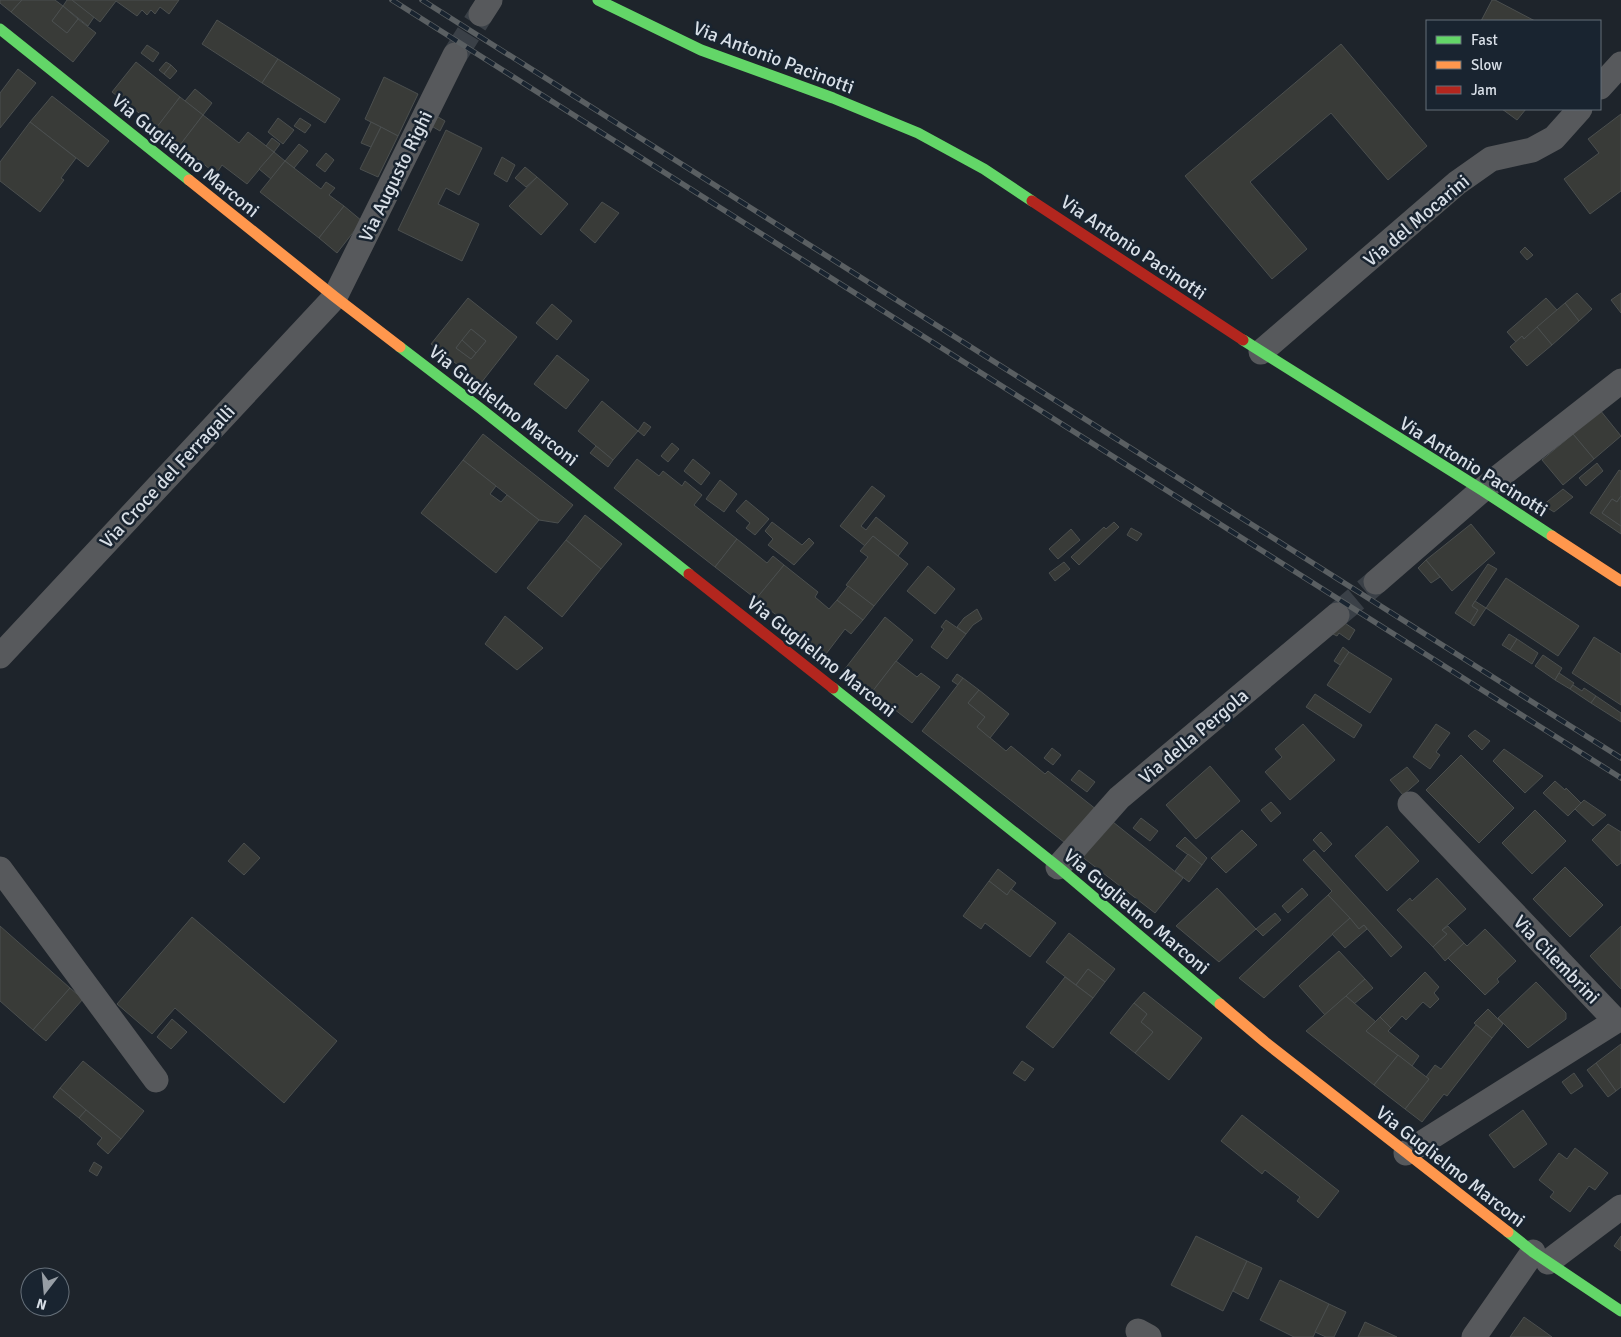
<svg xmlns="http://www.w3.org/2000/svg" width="1621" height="1337" viewBox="0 0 1621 1337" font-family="Signika,sans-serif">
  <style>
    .building { fill: #393b38; stroke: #4b4f4f; fill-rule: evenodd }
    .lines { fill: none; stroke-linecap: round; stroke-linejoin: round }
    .street-tunnel { stroke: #3a4047; stroke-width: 25; stroke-dasharray: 25 12; stroke-linecap: butt }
    .street { stroke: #57595c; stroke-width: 25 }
    .fast { stroke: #63d668; stroke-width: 11 }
    .slow { stroke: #ff974d; stroke-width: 11 }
    .jam { stroke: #b3261e; stroke-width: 11 }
    .rail-casing { stroke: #5a5f62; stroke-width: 5.5 }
    .rail { stroke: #192430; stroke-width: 4; stroke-dasharray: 11; stroke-linecap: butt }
    .labels { text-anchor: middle; stroke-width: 5; stroke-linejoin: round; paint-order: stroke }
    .street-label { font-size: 19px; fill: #d8dfe7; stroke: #192430 }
  </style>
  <rect width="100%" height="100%" fill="#1e242b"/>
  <g class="building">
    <path d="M0 0H22L11 12 0 3Z"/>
    <path d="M22 0H55L63 6 52 21 67 33 78 19 96 33 73 62 11 12Z"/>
    <path d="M67 0H72L94 17 88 26 63 6Z"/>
    <path d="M72 0H179L169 14 160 7 155 14 151 10 147 15 142 10 137 16 116 1 100 22Z"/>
    <path d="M1492 0H1495L1535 21H1481Z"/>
    <path d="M63 6 78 19 67 33 52 21Z"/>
    <path d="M217 20 278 59 262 83 202 44Z"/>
    <path d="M1341 44 1427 146 1388 180 1331 113 1250 182 1307 249 1272 279 1185 176Z"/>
    <path d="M147 45 159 53 153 62 141 53Z"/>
    <path d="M278 59 340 99 325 123 262 83Z"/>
    <path d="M136 62 180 97 157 127 112 92Z"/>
    <path d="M166 62 171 65 164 74 159 70Z"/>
    <path d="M171 65 177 71 170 79 164 74Z"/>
    <path d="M18 69 36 83 0 128V93Z"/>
    <path d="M384 77 418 94 398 136 365 119Z"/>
    <path d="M195 89 212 103 203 115 185 101Z"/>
    <path d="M52 96 109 141 88 167 30 122Z"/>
    <path d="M180 97 203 115 180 145 157 127Z"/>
    <path d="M1502 109H1526L1517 120Z"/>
    <path d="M433 114 445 121 440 131 428 124Z"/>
    <path d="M1621 114V191L1590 214 1564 179 1599 153 1588 139Z"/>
    <path d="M203 115 239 143 248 132 274 152 247 184 222 165 216 174 180 145Z"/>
    <path d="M278 118 294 130 283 144 268 132Z"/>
    <path d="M300 118 311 125 305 133 294 126Z"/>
    <path d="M30 122 76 158 61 178 64 180 40 212 0 181V162Z"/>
    <path d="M371 122 381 127 371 147 361 143Z"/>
    <path d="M381 127 398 136 378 177 360 169Z"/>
    <path d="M446 130 482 148 459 195 446 188 438 204 479 224 462 261 398 230Z"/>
    <path d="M272 138 280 144 274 152 266 146Z"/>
    <path d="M299 144 308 151 294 168 285 161Z"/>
    <path d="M274 152 285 161 271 179 259 169Z"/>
    <path d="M326 153 334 160 325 172 316 165Z"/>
    <path d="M502 157 515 165 507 182 494 174Z"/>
    <path d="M285 161 321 189 326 182 335 188 329 195 344 206 319 238 260 192Z"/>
    <path d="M525 167 537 177 526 187 515 178Z"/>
    <path d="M537 177 568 204 541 235 509 206Z"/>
    <path d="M602 202 619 213 595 243 580 230Z"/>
    <path d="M344 206 362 221 337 253 319 238Z"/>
    <path d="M1525 247 1533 255 1527 260 1520 252Z"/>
    <path d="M1577 293 1592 309 1579 321 1565 303Z"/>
    <path d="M1621 293V313L1611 300Z"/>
    <path d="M468 298 517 337 481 383 431 344ZM471 329 486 341 471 359 456 348Z"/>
    <path d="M1546 298 1557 310 1524 339 1522 336 1516 342 1507 332Z"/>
    <path d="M1565 303 1579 321 1552 345 1537 327Z"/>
    <path d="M552 304 572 321 557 340 536 323Z"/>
    <path d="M1537 327 1552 345 1527 366 1510 347 1522 336 1524 339Z"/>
    <path d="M471 329 486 341 476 353 462 340Z"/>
    <path d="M462 340 476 353 471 359 456 348Z"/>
    <path d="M557 355 589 380 566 409 534 384Z"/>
    <path d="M602 401 638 431 613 460 578 431Z"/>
    <path d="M1600 410 1621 436 1594 459 1573 434Z"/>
    <path d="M644 422 651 427 644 436 638 431Z"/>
    <path d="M483 434 573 505 558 523 539 520 463 460Z"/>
    <path d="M1573 434 1594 459 1563 485 1542 460Z"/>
    <path d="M672 443 679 449 668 462 661 456Z"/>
    <path d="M596 446 613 460 608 467 590 453Z"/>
    <path d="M637 459 659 476 663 471 682 486 685 481 702 495 694 505 737 539 715 567 614 488Z"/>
    <path d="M693 459 710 473 701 485 684 471Z"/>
    <path d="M463 460 496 486 490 494 501 502 507 495 539 520 496 573 421 513Z"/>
    <path d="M1597 463 1603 471 1586 486 1579 478Z"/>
    <path d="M1619 470 1621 471V496L1617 502 1612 499 1602 513 1621 526V534L1590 513Z"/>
    <path d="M720 480 737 494 724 512 706 499Z"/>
    <path d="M872 486 885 496 861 526 866 530 876 517 908 543 898 556 873 536 865 546 840 526Z"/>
    <path d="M1563 489 1573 497 1554 512 1543 505Z"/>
    <path d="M1621 496V526L1602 513 1612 499 1617 502Z"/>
    <path d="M746 500 769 519 755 535 746 528 750 523 736 511Z"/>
    <path d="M585 515 622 544 601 569 566 540Z"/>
    <path d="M772 522 802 545 809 538 814 543 794 565 768 545 773 539 765 531Z"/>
    <path d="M1114 522 1119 527 1079 565 1071 557 1104 527 1106 529Z"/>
    <path d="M1471 524 1495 553 1452 591 1426 560Z"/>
    <path d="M1131 528 1142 534 1137 541 1127 535Z"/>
    <path d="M1071 529 1080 540 1058 559 1049 549Z"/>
    <path d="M873 536 908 564 874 606 846 585 868 557 860 551Z"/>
    <path d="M737 539 767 563 773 556 784 565 756 599 715 567Z"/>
    <path d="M566 540 601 569 562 617 527 588Z"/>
    <path d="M1426 560 1440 577 1431 583 1418 568Z"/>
    <path d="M1064 562 1070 569 1055 581 1049 573Z"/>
    <path d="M1488 564 1497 569 1472 606 1478 610 1470 623 1455 613Z"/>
    <path d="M784 565 818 592 815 597 829 609 837 600 863 620 851 634 845 629 826 654 756 599Z"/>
    <path d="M928 566 955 589 935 614 907 591Z"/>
    <path d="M1506 578 1579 626 1558 656 1486 608Z"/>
    <path d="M848 586 874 606 863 620 837 600Z"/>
    <path d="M1475 601 1486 608 1474 626 1470 623 1478 610 1472 606Z"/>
    <path d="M977 609 982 619 973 625 966 634 957 627 964 618Z"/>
    <path d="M505 616 543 648 517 670 485 644Z"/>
    <path d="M885 617 913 640 872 692 844 670Z"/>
    <path d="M946 620 966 634 947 659 931 647 944 629 941 627Z"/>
    <path d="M1342 621 1355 630 1349 640 1339 633 1337 636 1333 634Z"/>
    <path d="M1509 634 1517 639 1510 650 1502 645Z"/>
    <path d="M1594 637 1621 654V705L1572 673Z"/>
    <path d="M1517 639 1538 653 1532 664 1510 650Z"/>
    <path d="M1343 647 1349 652 1340 665 1334 661Z"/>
    <path d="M1349 652 1392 679 1370 713 1327 685Z"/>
    <path d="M1543 655 1562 668 1555 680 1535 666Z"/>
    <path d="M896 661 917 677 921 673 940 687 912 723 872 692Z"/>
    <path d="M1559 673 1574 683 1570 689 1555 680Z"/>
    <path d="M957 674 963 678 958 685 952 681Z"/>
    <path d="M963 678 979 690 968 703 985 717 977 727 1006 751 1011 746 1045 774 1048 771 1097 810 1069 846 922 731Z"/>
    <path d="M1573 685 1582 691 1584 688 1596 696 1591 703 1570 689Z"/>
    <path d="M979 690 1009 714 990 738 977 727 985 717 968 703Z"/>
    <path d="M1315 694 1362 725 1354 738 1306 707Z"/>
    <path d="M1596 696 1621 713V722L1591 703Z"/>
    <path d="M1303 724 1335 760 1290 800 1265 772 1282 757 1275 749Z"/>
    <path d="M1436 724 1450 733 1436 752 1440 755 1430 769 1413 757Z"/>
    <path d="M1475 730 1490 741 1482 750 1468 736Z"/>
    <path d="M1052 748 1061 755 1053 765 1044 758Z"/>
    <path d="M1504 749 1543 776 1525 793 1493 761Z"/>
    <path d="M1461 755 1514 808 1479 843 1426 790Z"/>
    <path d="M1210 766 1240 801 1196 839 1166 805Z"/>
    <path d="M1407 767 1419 781 1403 795 1390 780Z"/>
    <path d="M1079 770 1095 782 1087 792 1071 780Z"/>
    <path d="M1555 781 1565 790 1566 788 1581 803 1568 816 1543 793Z"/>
    <path d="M1584 800 1606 815 1593 826 1575 809Z"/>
    <path d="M1271 802 1281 813 1271 822 1261 810Z"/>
    <path d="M1535 810 1566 841 1532 874 1502 843Z"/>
    <path d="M1141 818 1158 831 1150 841 1133 828Z"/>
    <path d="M1113 822 1183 878 1155 913 1081 856Z"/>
    <path d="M1608 824 1621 832V863L1617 866 1592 840Z"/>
    <path d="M1387 826 1419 861 1387 891 1355 856Z"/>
    <path d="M1242 830 1257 845 1226 873 1211 858Z"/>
    <path d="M1321 832 1332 844 1324 852 1313 840Z"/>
    <path d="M1185 837 1207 858 1202 865 1176 846Z"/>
    <path d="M244 843 260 858 244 875 228 861Z"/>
    <path d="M1314 850 1402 947 1391 957 1364 925 1359 929 1328 895 1332 891 1303 860Z"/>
    <path d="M1188 854 1202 865 1189 882 1175 871Z"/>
    <path d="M1565 867 1603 905 1570 937 1533 899Z"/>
    <path d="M998 869 1016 883 1007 895 989 881Z"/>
    <path d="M1437 878 1466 909 1442 930 1447 934 1433 947 1397 910 1410 898 1412 901Z"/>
    <path d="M989 881 1007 895 1011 889 1056 923 1030 957 985 923 981 929 963 916Z"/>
    <path d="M1217 888 1256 929 1219 962 1176 926Z"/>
    <path d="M1302 888 1308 895 1288 913 1282 906Z"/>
    <path d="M1328 895 1350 918 1264 998 1239 978Z"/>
    <path d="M1275 913 1281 920 1263 936 1256 929Z"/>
    <path d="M192 917 337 1041 284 1103 175 1008 152 1034 117 1004Z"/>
    <path d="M1350 918 1359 929 1364 925 1367 929 1345 948 1332 934Z"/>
    <path d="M0 926 70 988 33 1030 0 1001Z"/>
    <path d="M1448 926 1464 943 1445 961 1433 947 1447 934 1442 930Z"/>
    <path d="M1621 926V989L1590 956Z"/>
    <path d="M1485 929 1516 961 1497 979 1499 982 1485 995 1448 958 1464 943 1467 946Z"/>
    <path d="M1069 933 1115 969 1105 982 1088 969 1076 985 1046 962Z"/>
    <path d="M1339 951 1365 979 1325 1015 1299 986Z"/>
    <path d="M1088 969 1105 982 1093 998 1076 985Z"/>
    <path d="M1425 972 1439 987 1434 993 1439 999 1430 1008 1423 1002 1406 1020 1402 1016 1391 1028 1380 1017Z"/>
    <path d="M1065 977 1093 998 1053 1048 1026 1027Z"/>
    <path d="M1365 979 1373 988 1354 1004 1346 996Z"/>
    <path d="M1536 982 1566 1013V1019L1528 1048 1498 1018Z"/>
    <path d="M70 988 83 999 46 1041 33 1030Z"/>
    <path d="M1144 992 1202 1038 1169 1080 1135 1053 1153 1032 1141 1022 1147 1014 1134 1003Z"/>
    <path d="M1346 996 1376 1022 1366 1031 1398 1055 1374 1085 1306 1031Z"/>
    <path d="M1134 1003 1147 1014 1141 1022 1153 1032 1135 1053 1110 1033Z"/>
    <path d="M1488 1009 1503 1024 1492 1038 1474 1023Z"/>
    <path d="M1380 1017 1391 1028 1388 1031 1419 1056 1412 1066 1366 1031Z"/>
    <path d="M172 1019 187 1032 171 1049 157 1037Z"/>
    <path d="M1476 1025 1492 1038 1447 1096 1444 1094 1422 1122 1405 1109 1429 1079 1426 1077 1435 1065 1441 1069Z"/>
    <path d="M1621 1044V1087L1616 1091 1596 1063Z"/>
    <path d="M1398 1055 1429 1079 1405 1109 1374 1085Z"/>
    <path d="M83 1061 144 1111 121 1139 60 1088Z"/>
    <path d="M1022 1061 1034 1069 1025 1081 1013 1073Z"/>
    <path d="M1596 1063 1616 1091 1608 1097 1587 1070Z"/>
    <path d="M1574 1073 1583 1086 1571 1094 1562 1082Z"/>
    <path d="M60 1088 86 1110 79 1118 53 1097Z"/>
    <path d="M86 1110 121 1139 108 1154 97 1144 102 1138 79 1118Z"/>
    <path d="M1523 1110 1547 1144 1514 1168 1489 1135Z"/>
    <path d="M1242 1115 1339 1191 1318 1218 1297 1201 1300 1197 1265 1170 1262 1174 1221 1141Z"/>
    <path d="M1575 1148 1608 1173 1595 1190 1589 1186 1570 1212 1550 1197 1554 1192 1539 1180 1559 1153 1567 1159Z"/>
    <path d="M94 1162 102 1167 97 1176 89 1171Z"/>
    <path d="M1196 1236 1247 1261 1223 1311 1171 1285Z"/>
    <path d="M1621 1236V1251L1614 1246Z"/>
    <path d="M1247 1261 1262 1268 1248 1299 1233 1291Z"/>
    <path d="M1280 1280 1329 1304 1313 1337H1294L1260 1320Z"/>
    <path d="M1329 1304 1346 1312 1334 1337H1326L1315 1332Z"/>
    <path d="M1524 1317 1541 1329 1552 1337H1510Z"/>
    <path d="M1365 1322 1397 1337H1358Z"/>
  </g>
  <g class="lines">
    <g class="street-tunnel">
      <path d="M455 55 481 14"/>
      <path d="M1337 615 1376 582"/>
    </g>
    <g class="street">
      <path d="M481 14 490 0"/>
      <path d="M1600 87 1621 64"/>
      <path d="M1261 352 1457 183 1491 159 1532 150 1554 138 1580 109"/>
      <path d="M1376 582 1482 490 1621 381"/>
      <path d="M0 656 335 297 455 55"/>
      <path d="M1058 867 1119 798 1337 615"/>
      <path d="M0 869 156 1080"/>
      <path d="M1406 1153 1616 1021 1410 804"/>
      <path d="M1548 1262 1621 1207"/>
      <path d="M1138 1331 1149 1337"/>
      <path d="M1474 1337 1533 1252"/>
    </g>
    <g class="fast">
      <path d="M598 0 701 50 833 98 918 133 984 169 1032 201"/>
      <path d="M0 29 189 180"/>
      <path d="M1243 340 1482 490 1552 536"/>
      <path d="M400 347 481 409 689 574"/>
      <path d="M833 688 1058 867 1220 1004"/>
      <path d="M1508 1232 1533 1252 1621 1311"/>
    </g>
    <g class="slow">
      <path d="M189 180 335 297 400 347"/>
      <path d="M1552 536 1621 581"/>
      <path d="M1220 1004 1265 1042 1508 1232"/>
    </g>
    <g class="jam">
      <path d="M1032 201 1243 340"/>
      <path d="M689 574 833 688"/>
    </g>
    <g class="rail-casing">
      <g id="rail">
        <path d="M392 0 1621 778"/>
        <path d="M422 0 1621 758"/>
      </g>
    </g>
    <use href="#rail" class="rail"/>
  </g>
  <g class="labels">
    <g class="street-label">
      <text transform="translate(774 57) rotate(21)" y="7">Via Antonio Pacinotti</text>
      <text transform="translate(186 155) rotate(39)" y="7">Via Guglielmo Marconi</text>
      <text transform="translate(395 176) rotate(-64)" y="7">Via Augusto Righi</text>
      <text transform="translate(1416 220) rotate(-40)" y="7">Via del Mocarini</text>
      <text transform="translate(1134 247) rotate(34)" y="7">Via Antonio Pacinotti</text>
      <text transform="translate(504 405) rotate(38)" y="7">Via Guglielmo Marconi</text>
      <text transform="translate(1474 466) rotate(32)" y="7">Via Antonio Pacinotti</text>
      <text transform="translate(167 476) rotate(-47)" y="7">Via Croce del Ferragalli</text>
      <text transform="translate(822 656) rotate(38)" y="7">Via Guglielmo Marconi</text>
      <text transform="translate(1193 736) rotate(-40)" y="7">Via della Pergola</text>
      <text transform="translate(1137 911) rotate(40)" y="7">Via Guglielmo Marconi</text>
      <text transform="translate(1557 959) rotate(46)" y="7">Via Cilembrini</text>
      <text transform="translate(1451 1166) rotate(38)" y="7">Via Guglielmo Marconi</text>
    </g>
  </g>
  <rect x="1426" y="20" width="175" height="90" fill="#192430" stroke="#656f79"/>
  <rect x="1436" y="36" width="25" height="8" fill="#63d668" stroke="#656f79"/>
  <text x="1471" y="45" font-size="15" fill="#d8dfe7">Fast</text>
  <rect x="1436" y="61" width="25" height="8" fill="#ff974d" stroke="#656f79"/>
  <text x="1471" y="70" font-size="15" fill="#d8dfe7">Slow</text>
  <rect x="1436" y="86" width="25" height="8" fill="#b3261e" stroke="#656f79"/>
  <text x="1471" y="95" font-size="15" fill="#d8dfe7">Jam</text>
  <g transform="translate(45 1292) rotate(196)"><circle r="24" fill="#192430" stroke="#656f79"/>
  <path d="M0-4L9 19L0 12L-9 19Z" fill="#979ea5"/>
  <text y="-8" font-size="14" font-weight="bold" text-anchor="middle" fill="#d8dfe7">N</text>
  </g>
</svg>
